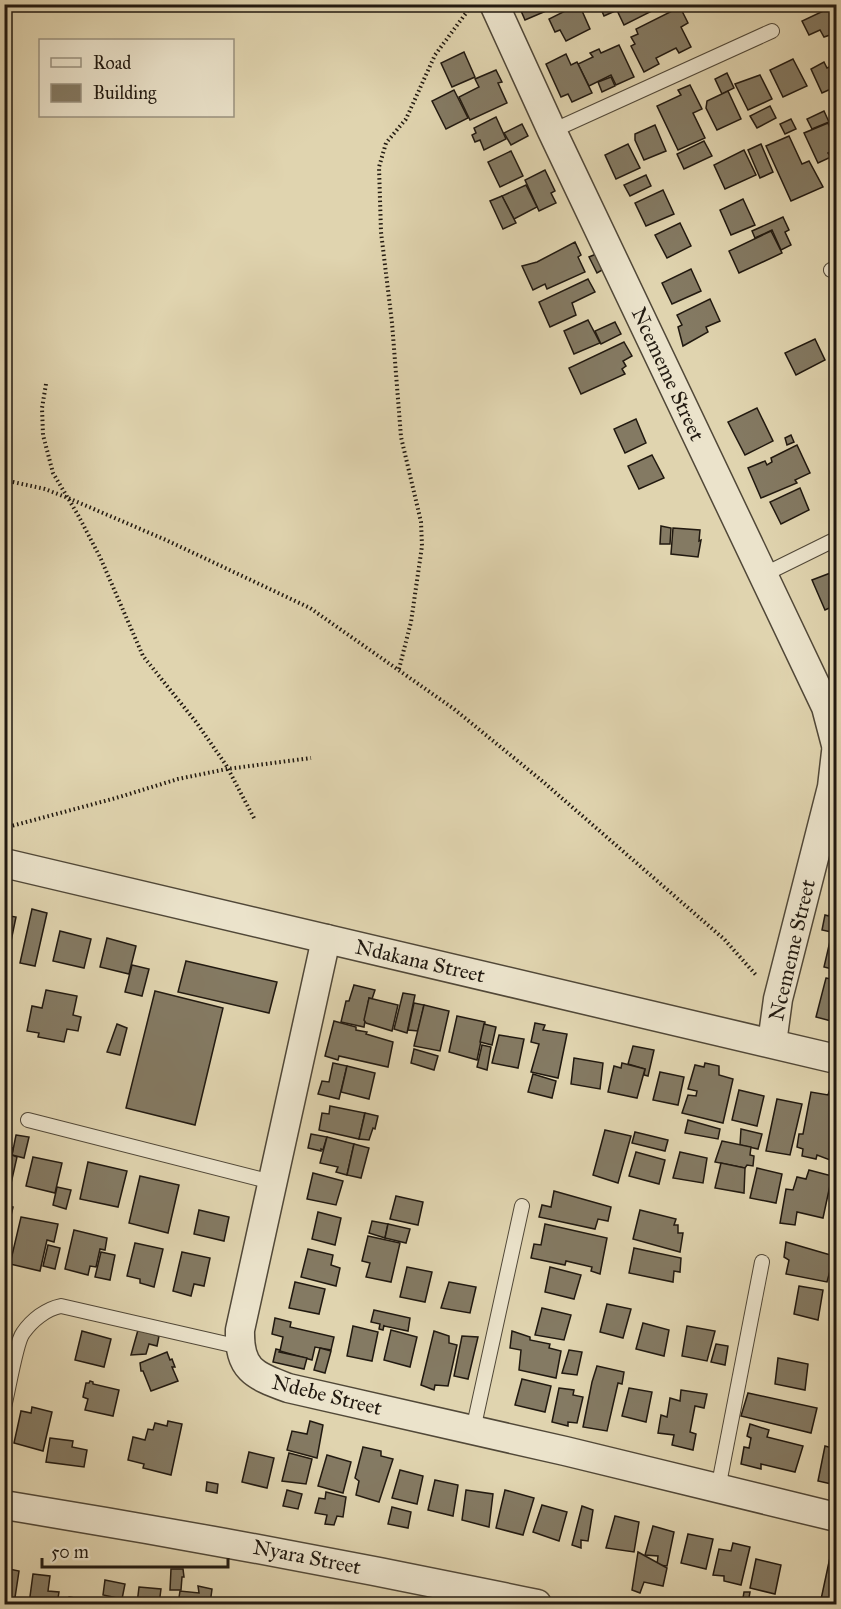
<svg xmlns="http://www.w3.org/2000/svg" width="841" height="1609" viewBox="0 0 841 1609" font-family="'IM FELL Great Primer',serif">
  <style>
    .building { fill: #847a63; stroke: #211910; stroke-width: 1.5 }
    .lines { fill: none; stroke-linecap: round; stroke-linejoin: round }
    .service-casing { stroke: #514838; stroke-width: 16 }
    .minor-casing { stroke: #514838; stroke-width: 31 }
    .path { stroke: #211910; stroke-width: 4; stroke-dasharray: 1.5 3; stroke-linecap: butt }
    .service { stroke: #ebe3cb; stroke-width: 14 }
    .minor { stroke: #ebe3cb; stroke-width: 28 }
    .labels { text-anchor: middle; stroke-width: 4.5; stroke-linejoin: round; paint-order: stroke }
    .street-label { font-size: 21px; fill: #211910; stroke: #ebe3cb }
  </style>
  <rect width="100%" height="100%" fill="#e0d4af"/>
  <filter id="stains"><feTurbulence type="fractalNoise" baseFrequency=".00333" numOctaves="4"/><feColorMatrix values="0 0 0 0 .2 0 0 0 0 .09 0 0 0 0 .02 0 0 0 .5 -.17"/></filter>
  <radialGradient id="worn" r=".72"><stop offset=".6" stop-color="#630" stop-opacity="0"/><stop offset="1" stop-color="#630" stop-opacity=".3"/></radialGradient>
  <g class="building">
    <path d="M518 4H552L553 8 525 20Z"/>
    <path d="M579 4 590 29 566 41 560 30 555 32 549 19Z"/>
    <path d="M599 4H612L615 11 604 16Z"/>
    <path d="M614 4H654L656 9 624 25Z"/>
    <path d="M836 5V44L834 45 830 35 824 37 820 30 809 35 802 21Z"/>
    <path d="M680 7 688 23 681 27 691 47 679 53 676 48 656 58 659 64 644 72 631 46 635 44 631 37 638 34 636 29Z"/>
    <path d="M619 45 634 77 616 85 611 75 589 86 578 64 593 57 590 53 599 49 601 53Z"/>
    <path d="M464 52 475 77 452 87 441 63Z"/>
    <path d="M566 54 571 65 577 62 592 93 572 102 568 94 561 97 546 64Z"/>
    <path d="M793 59 807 86 783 97 770 70Z"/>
    <path d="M824 62 827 68 836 64V93L833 88 822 93 811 69Z"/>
    <path d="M496 70 502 82 498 83 507 103 470 120 459 97 479 87 475 79Z"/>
    <path d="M727 73 734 88 722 94 715 79Z"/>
    <path d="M760 75 772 99 748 110 735 84Z"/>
    <path d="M611 77 615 86 602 92 598 82Z"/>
    <path d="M690 85 702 109 693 113 705 138 678 150 657 106 681 95 678 90Z"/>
    <path d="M454 90 468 118 446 129 432 101Z"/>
    <path d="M728 91 741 119 717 130 706 108 707 101Z"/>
    <path d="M770 106 776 118 757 128 750 116Z"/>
    <path d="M824 111 829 122 812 129 807 119Z"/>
    <path d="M496 117 506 139 484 150 480 140 475 142 472 135 476 133 474 128Z"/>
    <path d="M791 119 796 129 785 134 780 124Z"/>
    <path d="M828 123 836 141V149L828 153 831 157 818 163 804 133Z"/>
    <path d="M522 124 528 136 511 145 504 133Z"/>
    <path d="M655 125 666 151 644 160 635 140V134Z"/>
    <path d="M789 136 802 164 809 161 823 187 791 201 766 146Z"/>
    <path d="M704 141 712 156 684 169 677 154Z"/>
    <path d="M628 144 640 168 616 179 605 155Z"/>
    <path d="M761 144 773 172 760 178 748 150Z"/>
    <path d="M744 150 756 175 725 189 714 165Z"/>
    <path d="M511 151 523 176 500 187 488 162Z"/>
    <path d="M545 170 555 191 551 193 556 203 539 211 525 180Z"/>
    <path d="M646 175 651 186 630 196 624 185Z"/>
    <path d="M526 185 537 207 514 219 502 196Z"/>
    <path d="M663 190 674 214 646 226 635 203Z"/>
    <path d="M502 196 516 223 503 229 490 201Z"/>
    <path d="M743 199 755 225 731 235 720 210Z"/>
    <path d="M783 217 789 230 785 232 791 245 781 250 772 230 755 238 752 231Z"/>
    <path d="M680 223 691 246 667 258 655 235Z"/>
    <path d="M771 231 782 253 739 273 729 251Z"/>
    <path d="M575 242 581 255 578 257 585 272 547 289 545 284 533 290 522 266 537 262Z"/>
    <path d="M596 254 604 269 597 273 589 257Z"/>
    <path d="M691 269 701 291 672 304 662 283Z"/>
    <path d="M588 279 595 292 572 303 576 315 550 327 539 302Z"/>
    <path d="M710 299 720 321 706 327 708 332 683 346 678 327 682 325 677 315Z"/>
    <path d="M588 320 600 343 574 354 564 331Z"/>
    <path d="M615 322 621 334 601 344 595 331Z"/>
    <path d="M815 339 825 360 796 375 785 353Z"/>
    <path d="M624 342 632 356 623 361 626 366 622 369 625 374 581 394 569 368Z"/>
    <path d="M757 408 773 441 745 455 728 422Z"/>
    <path d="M636 419 646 443 625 453 614 429Z"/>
    <path d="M791 435 794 442 787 445 785 438Z"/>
    <path d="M797 445 810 473 795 480 797 483 761 498 748 468 765 461 767 465 772 462 771 458Z"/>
    <path d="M652 455 664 478 639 489 628 466Z"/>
    <path d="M800 488 809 510 781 524 770 502Z"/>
    <path d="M661 526 671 528 670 544H660Z"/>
    <path d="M673 528 700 530 699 541 701 540 698 557 671 554Z"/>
    <path d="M833 572 836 579V605L825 610 812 580Z"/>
    <path d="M833 901 836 902V933L822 930 825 915 829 916Z"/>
    <path d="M32 909 47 913 35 966 20 963Z"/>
    <path d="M4 915 16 917 10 946 4 945Z"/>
    <path d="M60 931 91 939 84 968 53 961Z"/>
    <path d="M107 938 136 946 129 974 100 967Z"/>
    <path d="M830 941 836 942V970L824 967Z"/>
    <path d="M186 961 277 982 269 1013 178 992Z"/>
    <path d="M132 965 149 969 142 996 125 992Z"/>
    <path d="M826 978 836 980V1027H834L835 1022 816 1017Z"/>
    <path d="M354 985 375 990 372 999 369 998 364 1027 341 1022 346 1001H349Z"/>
    <path d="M46 990 77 996 73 1015 81 1017 78 1031 67 1029 64 1042 38 1037 39 1033 27 1031 32 1006 42 1008Z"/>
    <path d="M155 991 223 1008 195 1125 126 1108Z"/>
    <path d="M403 993 415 995 407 1033 394 1029Z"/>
    <path d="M369 998 398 1005 392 1031 366 1023 364 1020Z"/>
    <path d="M414 1003 424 1005 418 1031 408 1030Z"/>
    <path d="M424 1005 449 1011 440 1051 414 1046Z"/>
    <path d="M457 1016 485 1022 477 1060 449 1052Z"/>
    <path d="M334 1021 356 1027V1030L367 1032 366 1034 393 1042 388 1067 339 1056 338 1060 325 1056Z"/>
    <path d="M535 1023 545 1025 543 1030 567 1034 558 1078 531 1072 539 1044 531 1042Z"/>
    <path d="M117 1024 127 1028 120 1055 107 1052Z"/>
    <path d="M484 1024 496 1027 492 1045 480 1042Z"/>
    <path d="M499 1035 524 1039 518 1068 492 1063Z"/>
    <path d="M482 1045 491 1047 487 1070 477 1067Z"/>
    <path d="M633 1046 654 1050 648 1076 644 1075 645 1069 628 1064Z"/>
    <path d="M414 1049 438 1056 434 1070 411 1063Z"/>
    <path d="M574 1058 603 1063 600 1089 571 1084Z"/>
    <path d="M333 1063 347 1066 339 1099 318 1094 322 1081 329 1082Z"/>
    <path d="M622 1063 645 1069 637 1098 608 1092 614 1066 621 1068Z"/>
    <path d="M705 1063 719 1066V1075L733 1079 723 1123 682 1113 688 1095 696 1096 697 1091 688 1089 695 1065 704 1067Z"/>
    <path d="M347 1066 375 1073 369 1099 341 1092Z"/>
    <path d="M660 1072 684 1077 678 1105 653 1100Z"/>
    <path d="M533 1074 556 1081 552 1098 528 1092Z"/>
    <path d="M831 1086 836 1088V1156L830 1155V1160L817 1155 816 1159 802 1156 803 1149 797 1147 799 1134H803L811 1092 828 1095Z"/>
    <path d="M739 1090 764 1096 757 1126 732 1120Z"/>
    <path d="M777 1099 802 1104 790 1155 766 1151Z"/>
    <path d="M330 1106 365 1113 359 1139 319 1130 322 1113 329 1114Z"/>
    <path d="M365 1113 378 1116 375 1129 373 1128 369 1140 359 1139Z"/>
    <path d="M688 1120 720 1129 718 1139 685 1133Z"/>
    <path d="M741 1129 762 1134 758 1149 740 1145Z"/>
    <path d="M605 1130 631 1136 618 1183 593 1175Z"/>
    <path d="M635 1132 668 1140 665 1151 632 1143Z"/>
    <path d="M311 1134 327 1137 323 1150 321 1149V1151L308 1148Z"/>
    <path d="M16 1135 29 1137 24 1158 12 1155Z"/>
    <path d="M327 1137 354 1144 347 1175 336 1172 338 1167 320 1163Z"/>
    <path d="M722 1141 751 1147 750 1155 754 1156 753 1166 747 1165 745 1168 715 1162Z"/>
    <path d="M354 1144 369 1148 361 1178 347 1175Z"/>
    <path d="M4 1146 13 1148 12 1155 17 1157 10 1188 4 1187Z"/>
    <path d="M636 1152 665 1160 659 1184 629 1176Z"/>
    <path d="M680 1152 707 1158 703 1183 673 1178Z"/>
    <path d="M33 1157 62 1163 55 1193 26 1186Z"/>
    <path d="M88 1162 127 1171 118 1207 80 1199Z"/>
    <path d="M721 1163 745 1168 744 1193 715 1188Z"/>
    <path d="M757 1168 782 1174 776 1203 750 1198Z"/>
    <path d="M809 1170 832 1176 823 1218 797 1212 795 1225 780 1223 786 1189 793 1190 797 1177 806 1179Z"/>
    <path d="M313 1173 343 1181 336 1205 307 1199Z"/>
    <path d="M140 1176 179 1185 168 1233 129 1223Z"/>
    <path d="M57 1187 71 1190 66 1209 53 1205Z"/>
    <path d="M554 1191 611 1207 608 1221 598 1219 595 1229 539 1217 542 1205 551 1207Z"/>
    <path d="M396 1196 423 1202 418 1225 390 1219Z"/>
    <path d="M9 1206 13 1207 10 1220 5 1218Z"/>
    <path d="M199 1210 229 1217 224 1241 194 1234Z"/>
    <path d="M640 1210 676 1219 674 1225H678V1233H683L680 1252 633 1239Z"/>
    <path d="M318 1212 341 1218 335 1245 312 1239Z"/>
    <path d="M21 1217 58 1224 54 1242 47 1240 40 1271 10 1264Z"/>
    <path d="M372 1221 388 1224 385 1238 369 1233Z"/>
    <path d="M388 1224 410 1229 406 1243 385 1238Z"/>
    <path d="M545 1224 607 1238 600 1274 591 1271 592 1267 566 1261 565 1265 531 1258 534 1244 541 1245Z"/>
    <path d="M74 1230 107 1238 105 1250 100 1249 96 1267 90 1266 88 1275 65 1269Z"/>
    <path d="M368 1236 400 1243 391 1282 366 1277 370 1263 362 1261Z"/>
    <path d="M786 1242 834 1256 827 1282 786 1274 789 1260 784 1257Z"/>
    <path d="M135 1243 163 1249 154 1287 140 1283V1279L127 1276Z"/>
    <path d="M48 1245 60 1248 55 1269 43 1266Z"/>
    <path d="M634 1248 681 1258 680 1272 674 1271 673 1282 629 1273Z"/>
    <path d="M308 1249 333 1255 331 1265 340 1268 336 1286 301 1277Z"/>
    <path d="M101 1252 115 1255 110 1280 95 1277Z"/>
    <path d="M182 1252 210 1258 204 1286 194 1284 191 1296 173 1291Z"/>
    <path d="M407 1267 432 1272 425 1302 400 1297Z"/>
    <path d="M550 1267 581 1275 574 1299 545 1292Z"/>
    <path d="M295 1282 325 1289 319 1314 289 1308Z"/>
    <path d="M449 1282 476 1287 470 1313 441 1308Z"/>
    <path d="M799 1286 823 1290 818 1320 794 1314Z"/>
    <path d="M607 1304 631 1309 623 1338 600 1332Z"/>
    <path d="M542 1308 571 1315 564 1340 535 1335Z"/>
    <path d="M374 1310 410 1318 408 1331 384 1326V1325L383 1330 379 1329 380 1324 371 1322Z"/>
    <path d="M275 1318 291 1322 290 1327 334 1337 331 1350 315 1347 312 1360 280 1351 283 1337 272 1334Z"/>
    <path d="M643 1323 669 1330 664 1356 636 1349Z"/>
    <path d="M353 1326 378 1332 372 1361 347 1356Z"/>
    <path d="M687 1326 715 1331 707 1361 682 1356Z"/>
    <path d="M138 1330 159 1336 157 1346 149 1344 146 1354 131 1355Z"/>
    <path d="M391 1330 417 1337 410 1367 384 1360Z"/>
    <path d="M82 1331 111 1339 104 1367 75 1360Z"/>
    <path d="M434 1331 449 1336V1343L457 1345 448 1386 435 1385 434 1390 421 1385Z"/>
    <path d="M512 1331 530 1337V1340L550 1344 549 1348 561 1351 556 1378 519 1370 521 1350 510 1348Z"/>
    <path d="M462 1336 478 1337 468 1379 454 1376Z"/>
    <path d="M716 1344 728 1346 725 1365 711 1362Z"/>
    <path d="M320 1348 331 1351 325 1373 314 1370Z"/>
    <path d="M276 1349 280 1350 279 1352 307 1358 304 1369 273 1362Z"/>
    <path d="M569 1350 582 1352 577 1375 562 1373Z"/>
    <path d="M167 1352 170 1360 172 1359 175 1367H172L178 1381 151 1391 143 1371H141L140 1363Z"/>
    <path d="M778 1358 808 1364 805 1390 775 1384Z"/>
    <path d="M597 1366 624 1372 622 1384 618 1383 607 1431 583 1427 592 1382Z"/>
    <path d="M522 1379 551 1386 545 1412 515 1405Z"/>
    <path d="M90 1381 93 1382V1384L119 1390 113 1416 85 1410 88 1399 83 1397 86 1383H89Z"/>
    <path d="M559 1388 574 1390 573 1395 583 1397 577 1423 568 1422V1426L552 1422Z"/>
    <path d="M629 1388 652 1392 646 1422 622 1416Z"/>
    <path d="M681 1390 707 1394 704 1408 695 1406 690 1432 696 1434 693 1450 672 1445 674 1435 658 1433 661 1415 667 1417 670 1398 680 1401Z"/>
    <path d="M748 1393 817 1408 811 1433 741 1416Z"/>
    <path d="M32 1407 52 1412 43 1451 14 1443 21 1411 31 1413Z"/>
    <path d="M168 1421 182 1424 171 1475 143 1468 144 1464 128 1460 133 1437 145 1440 148 1429 153 1430 155 1423 167 1426Z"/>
    <path d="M310 1421 323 1425 317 1458 287 1450 292 1431 307 1434Z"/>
    <path d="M750 1424 769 1430 767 1437 803 1446 795 1472 761 1464V1469L741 1464 744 1447 749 1448 751 1438 747 1436Z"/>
    <path d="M50 1438 73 1441 72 1447 87 1450 84 1467 46 1462Z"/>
    <path d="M825 1446 836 1449V1485L818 1481Z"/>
    <path d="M363 1447 381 1451V1456L393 1459 379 1502 356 1495 359 1481 355 1478Z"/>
    <path d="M249 1452 274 1458 267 1488 242 1482Z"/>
    <path d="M289 1453 312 1459 306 1484 282 1481Z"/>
    <path d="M327 1455 351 1462 343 1493 318 1486Z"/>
    <path d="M400 1470 423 1476 417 1504 392 1498Z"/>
    <path d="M435 1480 458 1485 453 1516 428 1510Z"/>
    <path d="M207 1482 218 1484 217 1493 206 1491Z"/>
    <path d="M287 1490 302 1494 298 1509 283 1506Z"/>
    <path d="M466 1490 493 1494 489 1527 462 1520Z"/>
    <path d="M505 1490 534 1498 523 1535 496 1528Z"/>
    <path d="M326 1492 346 1497 343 1517 337 1516 334 1525 325 1524 327 1515 315 1513 319 1498 325 1499Z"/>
    <path d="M542 1505 567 1512 559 1541 533 1532Z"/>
    <path d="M582 1506 593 1510 588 1541 581 1540V1548L572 1545Z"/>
    <path d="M392 1507 411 1512 408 1528 388 1524Z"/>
    <path d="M615 1516 639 1522 634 1552 606 1548Z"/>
    <path d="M653 1526 674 1532 667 1566 657 1565 658 1556 645 1555Z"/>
    <path d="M688 1534 713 1539 706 1569 681 1563Z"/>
    <path d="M733 1543 750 1547 741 1585 724 1581V1576L713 1575 719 1549 731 1551Z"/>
    <path d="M832 1548 836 1549V1604H820Z"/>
    <path d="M638 1552 667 1568 663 1586 644 1582 640 1593 632 1590Z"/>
    <path d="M756 1559 781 1565 775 1594 750 1588Z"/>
    <path d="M4 1564H9V1569L19 1571 14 1604H4Z"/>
    <path d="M171 1569H183L184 1577H182L181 1590H170Z"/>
    <path d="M33 1574 50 1576 48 1591 59 1592 57 1604H29Z"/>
    <path d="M105 1580 125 1584 122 1599 103 1595Z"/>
    <path d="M198 1586 212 1589 210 1604H178L180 1591 199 1593Z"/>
    <path d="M139 1587 161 1589 159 1604H137Z"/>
    <path d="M744 1592H750L749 1598 770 1603 769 1604H742Z"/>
    <path d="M69 1597 98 1602V1604H67Z"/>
  </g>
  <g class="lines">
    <g class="service-casing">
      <g id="service">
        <path d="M552 131 772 31"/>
        <path d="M831 270 836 268"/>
        <path d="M763 575 836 539"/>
        <path d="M28 1120 272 1182"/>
        <path d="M4 1407C8 1392 16 1342 23 1333 32 1320 46 1309 61 1306L240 1347"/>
        <path d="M473 1430 522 1206"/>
        <path d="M718 1489 762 1262"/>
      </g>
    </g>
    <g class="minor-casing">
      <g id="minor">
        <path d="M494 4 552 131 826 707 836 745"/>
        <path d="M4 863 836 1059"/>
        <path d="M326 939 240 1330C239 1369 253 1375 288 1388L565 1451 836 1517"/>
        <path d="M772 1043 778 999 832 787 836 752"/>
        <path d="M4 1505C183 1534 360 1567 537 1604"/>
      </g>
    </g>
    <g class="path">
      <path d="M46 384 42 408 43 435 53 473 78 515 100 557 143 656 196 722 226 765 255 820"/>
      <path d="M4 480 45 489 68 498 166 540 310 608 454 709 541 780 724 939 756 975"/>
      <path d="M399 669 411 622 422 546 421 522 401 437 392 323 381 232 379 167 386 143 406 119 435 55 469 9"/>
      <path d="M4 828 116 798 178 779 227 769 311 758"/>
    </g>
    <use href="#service" class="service"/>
    <use href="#minor" class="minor"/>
  </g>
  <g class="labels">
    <g class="street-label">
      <text transform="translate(668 374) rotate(65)" y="7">Ncememe Street</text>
      <text transform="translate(792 950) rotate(-77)" y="7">Ncememe Street</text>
      <text transform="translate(420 961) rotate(13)" y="7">Ndakana Street</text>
      <text transform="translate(327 1395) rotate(14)" y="7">Ndebe Street</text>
      <text transform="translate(307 1557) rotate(11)" y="7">Nyara Street</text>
    </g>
  </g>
  <rect width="841" height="1609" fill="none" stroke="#e0d4af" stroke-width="24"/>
  <rect x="6" y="6" width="829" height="1597" fill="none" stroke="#211910" stroke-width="3"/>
  <rect x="12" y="12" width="817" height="1585" fill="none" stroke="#211910" stroke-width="1.5"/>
  <rect x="39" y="39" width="195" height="78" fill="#ebe3cb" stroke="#9a9280" stroke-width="1.5"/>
  <rect x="51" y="58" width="30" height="9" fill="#ebe3cb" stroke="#9a9280" stroke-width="1.5"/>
  <text x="93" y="69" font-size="18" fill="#211910">Road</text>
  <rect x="51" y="84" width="30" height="18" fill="#847a63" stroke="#9a9280" stroke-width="1.5"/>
  <text x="93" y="99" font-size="18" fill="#211910">Building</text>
  <path d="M42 1558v9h186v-9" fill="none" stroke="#211910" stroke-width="3"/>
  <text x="51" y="1558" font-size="18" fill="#211910" stroke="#ebe3cb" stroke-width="4.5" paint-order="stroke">50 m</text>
  <rect width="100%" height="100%" filter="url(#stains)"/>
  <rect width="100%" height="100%" fill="url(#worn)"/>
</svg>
